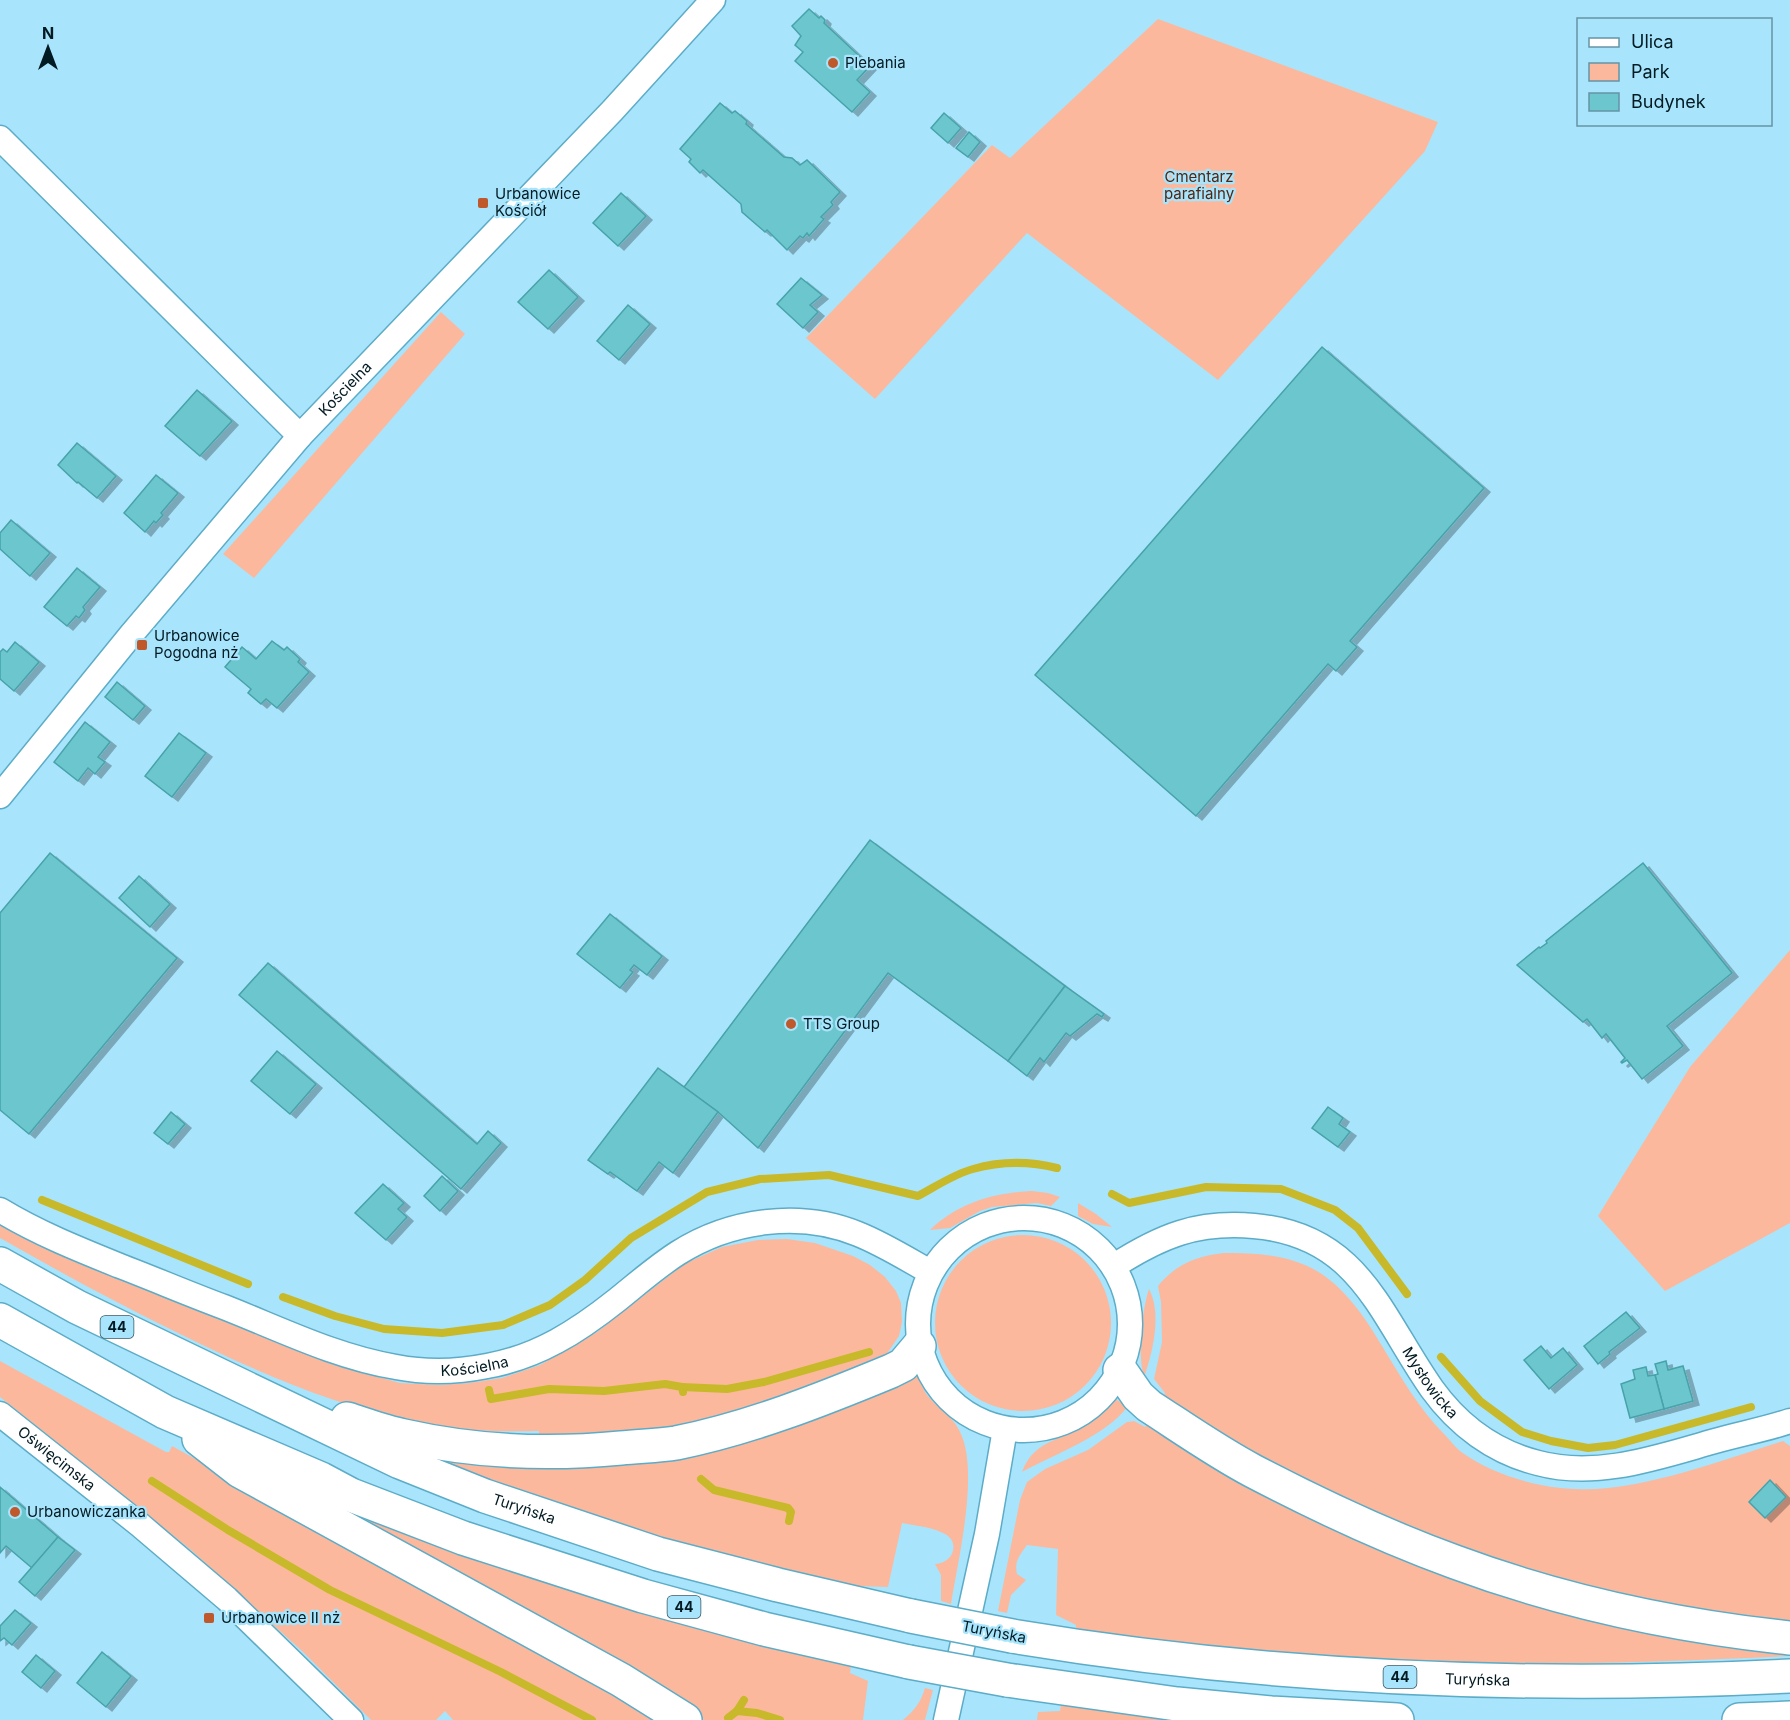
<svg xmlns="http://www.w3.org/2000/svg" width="1790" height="1720" viewBox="0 0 1790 1720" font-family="Inter,sans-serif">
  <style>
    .green { fill: #fcb89d }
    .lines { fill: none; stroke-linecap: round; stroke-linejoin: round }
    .stream { stroke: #c8b92a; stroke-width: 8 }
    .building { fill: #6cc6ce; stroke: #47a2aa; stroke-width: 1.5; filter: url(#shadow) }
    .minor-casing { stroke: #5dacc7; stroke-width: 27 }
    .highway-casing { stroke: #5dacc7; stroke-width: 36 }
    .minor { stroke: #fff; stroke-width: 24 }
    .highway { stroke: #fff; stroke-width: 33 }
    .highway-bridge-casing { stroke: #5dacc7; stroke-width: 36; stroke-linecap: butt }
    .highway-bridge { stroke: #fff; stroke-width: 33 }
    .poi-dot { fill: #bf592b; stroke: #a8e5fc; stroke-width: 2 }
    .labels { text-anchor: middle; stroke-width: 4.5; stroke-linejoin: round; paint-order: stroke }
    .shield { fill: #a8e5fc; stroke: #345763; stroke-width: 1.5 }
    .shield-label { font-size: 14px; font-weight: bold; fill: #021a22 }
    .poi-label { font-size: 15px; fill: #021a22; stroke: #a8e5fc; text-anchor: start }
    .park-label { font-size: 15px; fill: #522613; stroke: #a8e5fc }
    .street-label { font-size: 15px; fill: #021a22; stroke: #a8e5fc }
  </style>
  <defs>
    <filter id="shadow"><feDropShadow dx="6" dy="4" stdDeviation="0" flood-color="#0004"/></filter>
  </defs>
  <rect width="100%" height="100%" fill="#a8e5fc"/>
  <g class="green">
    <path d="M1158 19 1438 122 1425 151 1218 380 1027 233 875 399 806 338 992 145 1010 158Z"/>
    <path d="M441 312 465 334 254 578 223 554Z"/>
    <path d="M1790 950V1223L1665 1291 1598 1216 1690 1067Z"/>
    <path d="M1032 1191 1048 1193 1060 1197 1051 1206 1037 1203 992 1207 980 1211 950 1228 930 1230C958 1203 993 1193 1032 1191Z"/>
    <path d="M1078 1203 1096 1214 1112 1227 1093 1224 1078 1216Z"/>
    <path d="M0 1222 336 1365 400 1383 439 1385 469 1383 502 1378 540 1365 597 1332 684 1264 722 1247 758 1240 787 1239 815 1243 853 1256 870 1265 885 1277 896 1291 901 1303 902 1322 899 1336 884 1358 775 1403 666 1430 539 1439V1431C498 1432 457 1431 417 1423 331 1405 250 1369 172 1330 113 1301 56 1270 0 1238Z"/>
    <circle cx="1023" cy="1323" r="88"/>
    <path d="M1224 1253C1252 1253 1279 1254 1305 1265 1339 1279 1364 1315 1382 1346 1401 1377 1419 1409 1445 1435 1450 1440 1455 1447 1460 1451 1491 1474 1537 1488 1576 1489 1639 1492 1722 1460 1783 1441L1790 1446V1624L1640 1600 1473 1554 1376 1516 1239 1448 1162 1400 1165 1393 1154 1379 1162 1342 1161 1302 1158 1286C1176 1264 1196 1256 1224 1253Z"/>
    <path d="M1149 1289C1162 1313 1153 1352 1144 1377 1137 1355 1142 1310 1149 1289Z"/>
    <path d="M0 1361 166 1452H169L172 1446 666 1720H453L445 1711 436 1720H371L303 1652 191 1550 0 1397Z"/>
    <path d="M919 1375C921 1381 922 1387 925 1392 936 1408 954 1416 961 1434 979 1474 958 1560 951 1604L941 1601V1575L935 1564C954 1563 960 1542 945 1534 933 1527 916 1526 902 1523L888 1587 859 1586 858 1590C749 1563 638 1535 532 1498 490 1483 449 1465 408 1449L794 1422Z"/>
    <path d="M1115 1399 1128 1406C1106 1436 1055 1454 1022 1472 1034 1439 1062 1441 1088 1424 1098 1417 1107 1408 1115 1399Z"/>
    <path d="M1134 1421 1145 1427 1150 1421 1264 1488 1790 1650V1656C1557 1668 1306 1670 1076 1629V1625L1056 1615 1058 1549 1027 1545C1020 1555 1014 1561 1017 1574L1026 1580 1011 1595 1007 1613 998 1611 1020 1500 1027 1482 1045 1469 1088 1450 1127 1422Z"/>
    <path d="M314 1495 760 1643 851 1666 850 1673 868 1681 863 1720H704L690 1706Z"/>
    <path d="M925 1688 933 1690 925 1720H903C914 1711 921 1702 925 1688Z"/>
    <path d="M1061 1704 1084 1708 1190 1720H1037L1038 1712 1060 1711Z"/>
  </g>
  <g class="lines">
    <g class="stream">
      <path d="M1112 1194 1129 1203 1206 1187 1281 1189 1335 1210 1358 1228 1407 1294"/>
      <path d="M42 1200 248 1284"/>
      <path d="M283 1297 335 1316 384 1329 442 1333 503 1325 550 1305 585 1280 631 1238 707 1192 760 1179 829 1175 918 1196C935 1187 954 1174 973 1169 1001 1161 1029 1161 1057 1168"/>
      <path d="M1441 1357 1480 1401 1522 1432 1551 1441 1588 1448 1615 1445 1751 1407"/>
      <path d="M682 1387 727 1389 764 1382 869 1352"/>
      <path d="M489 1390 491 1399 549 1389 604 1391 665 1384 682 1387 683 1392"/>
      <path d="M701 1479 714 1490 788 1508 791 1512 789 1521"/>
      <path d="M152 1481 228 1530 330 1590 501 1672 592 1720"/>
      <path d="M737 1711 744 1700"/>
      <path d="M728 1718 737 1711 757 1713 780 1720"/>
    </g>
  </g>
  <g class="building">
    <path d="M809 9 819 18 821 16 825 20 824 23 870 66 857 80 870 92 852 112 795 61 803 52 795 45 801 36 792 26Z"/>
    <path d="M720 103 732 113 735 111 747 121 746 124 784 157 792 158 800 165 807 160 840 192 831 202 833 205 821 217 824 219 809 236 807 233 803 238 800 236 787 250 767 230 765 232 742 212 741 204 703 170 700 173 689 162 691 159 680 149Z"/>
    <path d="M944 113 961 128 948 143 931 128Z"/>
    <path d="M969 132 980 142 968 157 956 148Z"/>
    <path d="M621 193 646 216 618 246 593 223Z"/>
    <path d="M549 270 578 297 548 329 518 302Z"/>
    <path d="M801 278 822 295 810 305 818 312 803 328 777 304Z"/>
    <path d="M628 305 650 324 619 360 597 341Z"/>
    <path d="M1322 347 1484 488 1350 641 1357 647 1336 671 1328 664 1196 816 1035 675Z"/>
    <path d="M197 390 232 421 200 456 165 426Z"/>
    <path d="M77 443 116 476 97 498 78 482 77 483 58 465Z"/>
    <path d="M156 475 178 493 161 513 163 515 156 523 154 521 145 532 124 513Z"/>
    <path d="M11 520 50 553 30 576 0 549V533Z"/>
    <path d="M77 568 100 587 83 607 85 610 79 618 76 616 67 626 44 607Z"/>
    <path d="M272 641 284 650 287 647 300 659 298 662 309 672 277 708 266 699 261 704 248 693 251 689 225 667 242 647 256 659Z"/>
    <path d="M15 642 39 662 14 691 0 679V652L3 649 7 652Z"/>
    <path d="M117 682 145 706 133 720 105 697Z"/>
    <path d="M85 722 110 742 98 757 105 762 95 774 88 768 78 781 54 762Z"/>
    <path d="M179 733 206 753 172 797 145 776Z"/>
    <path d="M870 840 1065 986 1008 1061 888 973 758 1148 718 1112 684 1087Z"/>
    <path d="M50 853 177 958 29 1134 0 1110V913Z"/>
    <path d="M1643 863 1732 973 1667 1026 1683 1046 1642 1079 1627 1060 1622 1063 1621 1062 1625 1058 1606 1034 1602 1038 1587 1019 1583 1022 1517 965 1539 947 1540 948 1547 943 1546 941Z"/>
    <path d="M139 876 170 904 150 927 119 898Z"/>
    <path d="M610 914 662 956 647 975 634 965 630 970 633 972 620 988 577 954Z"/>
    <path d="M268 963 477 1144 488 1131 501 1143 461 1189 239 995Z"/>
    <path d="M1065 986 1104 1014 1102 1017 1097 1014 1070 1036 1066 1033 1044 1062 1040 1058 1027 1076 1008 1061Z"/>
    <path d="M277 1051 316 1084 290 1114 251 1081Z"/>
    <path d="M658 1068 718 1112 673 1173 659 1162 637 1191 610 1172 608 1174 588 1160Z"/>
    <path d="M1328 1107 1343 1118 1339 1124 1350 1132 1338 1147 1312 1128Z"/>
    <path d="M171 1112 185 1124 168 1144 154 1133Z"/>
    <path d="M442 1176 458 1191 440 1211 424 1196Z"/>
    <path d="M383 1184 404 1203 398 1209 407 1217 386 1240 355 1213Z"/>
    <path d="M1626 1312 1640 1328 1609 1352 1610 1354 1598 1364 1584 1346Z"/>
    <path d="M1541 1346 1551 1358 1563 1348 1577 1365 1549 1389 1524 1360Z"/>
    <path d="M1666 1361 1668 1370 1683 1366 1693 1401 1664 1409 1655 1375 1658 1374 1655 1364Z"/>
    <path d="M1646 1367 1648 1376 1655 1375 1664 1409 1630 1418 1621 1384 1635 1379 1633 1370Z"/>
    <path d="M1770 1480 1786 1497 1765 1518 1749 1502Z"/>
    <path d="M0 1487 58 1537 32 1568 6 1546 0 1553Z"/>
    <path d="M58 1537 75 1550 35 1596 19 1582Z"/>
    <path d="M15 1610 31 1623 12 1645 4 1638 0 1641V1626Z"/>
    <path d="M102 1652 131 1676 106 1707 77 1683Z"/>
    <path d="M36 1655 55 1671 41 1688 22 1672Z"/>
  </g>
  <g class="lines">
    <g class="minor-casing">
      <g id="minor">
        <path d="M0 138 300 436"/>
        <path id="s1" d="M0 796 130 636 300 436 612 111 713 0"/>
        <path id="s2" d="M0 1210C38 1233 78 1249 120 1266 154 1279 189 1294 224 1307 280 1329 336 1357 396 1367 427 1373 457 1372 487 1366 538 1357 578 1331 617 1300 637 1284 656 1267 678 1253 730 1220 800 1210 858 1234 883 1244 907 1259 930 1272"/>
        <circle cx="1024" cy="1324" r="106"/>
        <path id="s3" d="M1114 1266C1161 1236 1197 1221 1254 1226 1360 1235 1380 1315 1432 1389 1458 1425 1494 1452 1538 1463 1597 1479 1658 1457 1715 1441 1740 1434 1766 1429 1790 1421"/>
        <path id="s4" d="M0 1414 140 1525 227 1599 351 1720"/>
        <path d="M946 1720 987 1534 1005 1429"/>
      </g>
    </g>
    <g class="highway-casing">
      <g id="highway">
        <path id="s5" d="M0 1264 77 1307 400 1462 485 1496 658 1554 778 1585 911 1616"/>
        <path d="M0 1320 165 1412 321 1479 351 1495 463 1538 643 1596 764 1629 909 1662"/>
        <path d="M1120 1370 1138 1396 1149 1406C1183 1428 1217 1452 1253 1471 1318 1505 1386 1537 1455 1562 1563 1602 1677 1626 1790 1638"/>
        <path d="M347 1419C366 1425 385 1432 404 1436 475 1452 549 1455 621 1448 639 1446 658 1446 676 1443 750 1428 821 1400 891 1371L903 1365 919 1346"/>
        <path d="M199 1439 240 1471 621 1680 685 1720"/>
        <path id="s6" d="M1012 1636C1269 1679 1530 1689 1790 1676"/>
        <path d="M1007 1680 1177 1704 1271 1713 1397 1720"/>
        <path d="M1739 1720 1790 1718"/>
      </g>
    </g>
    <use href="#minor" class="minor"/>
    <use href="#highway" class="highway"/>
    <g class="highway-bridge-casing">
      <g id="highway-bridge">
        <path d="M911 1616 1012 1636"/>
        <path d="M909 1662 1007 1680"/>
      </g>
    </g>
    <use href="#highway-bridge" class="highway-bridge"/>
  </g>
  <g class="poi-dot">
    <circle cx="833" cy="63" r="6"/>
    <rect x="477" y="197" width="12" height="12" rx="3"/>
    <rect x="136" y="639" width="12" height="12" rx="3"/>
    <circle cx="791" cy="1024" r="6"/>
    <circle cx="15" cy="1512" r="6"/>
    <rect x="203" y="1612" width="12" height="12" rx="3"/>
  </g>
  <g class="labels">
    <g class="shield">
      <rect x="100.5" y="1316" width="33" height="22" rx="4.5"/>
      <rect x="667.5" y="1596" width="33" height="22" rx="4.5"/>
      <rect x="1383.5" y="1666" width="33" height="22" rx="4.5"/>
    </g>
    <g class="shield-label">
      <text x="117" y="1332">44</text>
      <text x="684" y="1612">44</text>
      <text x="1400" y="1682">44</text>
    </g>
    <g class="poi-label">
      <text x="845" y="68">Plebania</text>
      <text x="495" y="199">Urbanowice<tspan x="495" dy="17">Kościół</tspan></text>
      <text x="154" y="641">Urbanowice<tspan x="154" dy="17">Pogodna nż</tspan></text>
      <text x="803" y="1029">TTS Group</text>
      <text x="27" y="1517">Urbanowiczanka</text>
      <text x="221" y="1623">Urbanowice II nż</text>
    </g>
    <g class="park-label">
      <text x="1199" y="182">Cmentarz<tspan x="1199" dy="17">parafialny</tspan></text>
    </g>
    <g class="street-label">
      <text dy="5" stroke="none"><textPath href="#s1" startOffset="534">Kościelna</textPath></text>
      <text dy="5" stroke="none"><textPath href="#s2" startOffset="506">Kościelna</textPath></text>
      <text dy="5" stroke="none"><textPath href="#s3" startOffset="396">Mysłowicka</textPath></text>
      <text dy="5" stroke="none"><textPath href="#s4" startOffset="72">Oświęcimska</textPath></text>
      <text dy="5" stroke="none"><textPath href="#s5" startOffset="579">Turyńska</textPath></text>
      <text transform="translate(994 1632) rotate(11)" y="5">Turyńska</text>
      <text dy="5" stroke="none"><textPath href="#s6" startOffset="468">Turyńska</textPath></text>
    </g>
  </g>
  <rect x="1577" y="18" width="195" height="108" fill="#a8e5fc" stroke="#6694a5" stroke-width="1.5"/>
  <rect x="1589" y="38" width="30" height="9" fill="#ffffff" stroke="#6694a5" stroke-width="1.5"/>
  <text x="1631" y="48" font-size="18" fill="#021a22">Ulica</text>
  <rect x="1589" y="63" width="30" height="18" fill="#fcb89d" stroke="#6694a5" stroke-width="1.5"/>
  <text x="1631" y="78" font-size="18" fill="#021a22">Park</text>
  <rect x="1589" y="93" width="30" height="18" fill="#6cc6ce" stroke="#6694a5" stroke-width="1.5"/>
  <text x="1631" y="108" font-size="18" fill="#021a22">Budynek</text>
  <g transform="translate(48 48)" stroke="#a8e5fc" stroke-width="4.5" paint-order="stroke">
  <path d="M0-4.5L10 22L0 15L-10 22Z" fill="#021a22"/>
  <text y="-9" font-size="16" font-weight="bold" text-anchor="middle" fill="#021a22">N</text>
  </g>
</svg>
